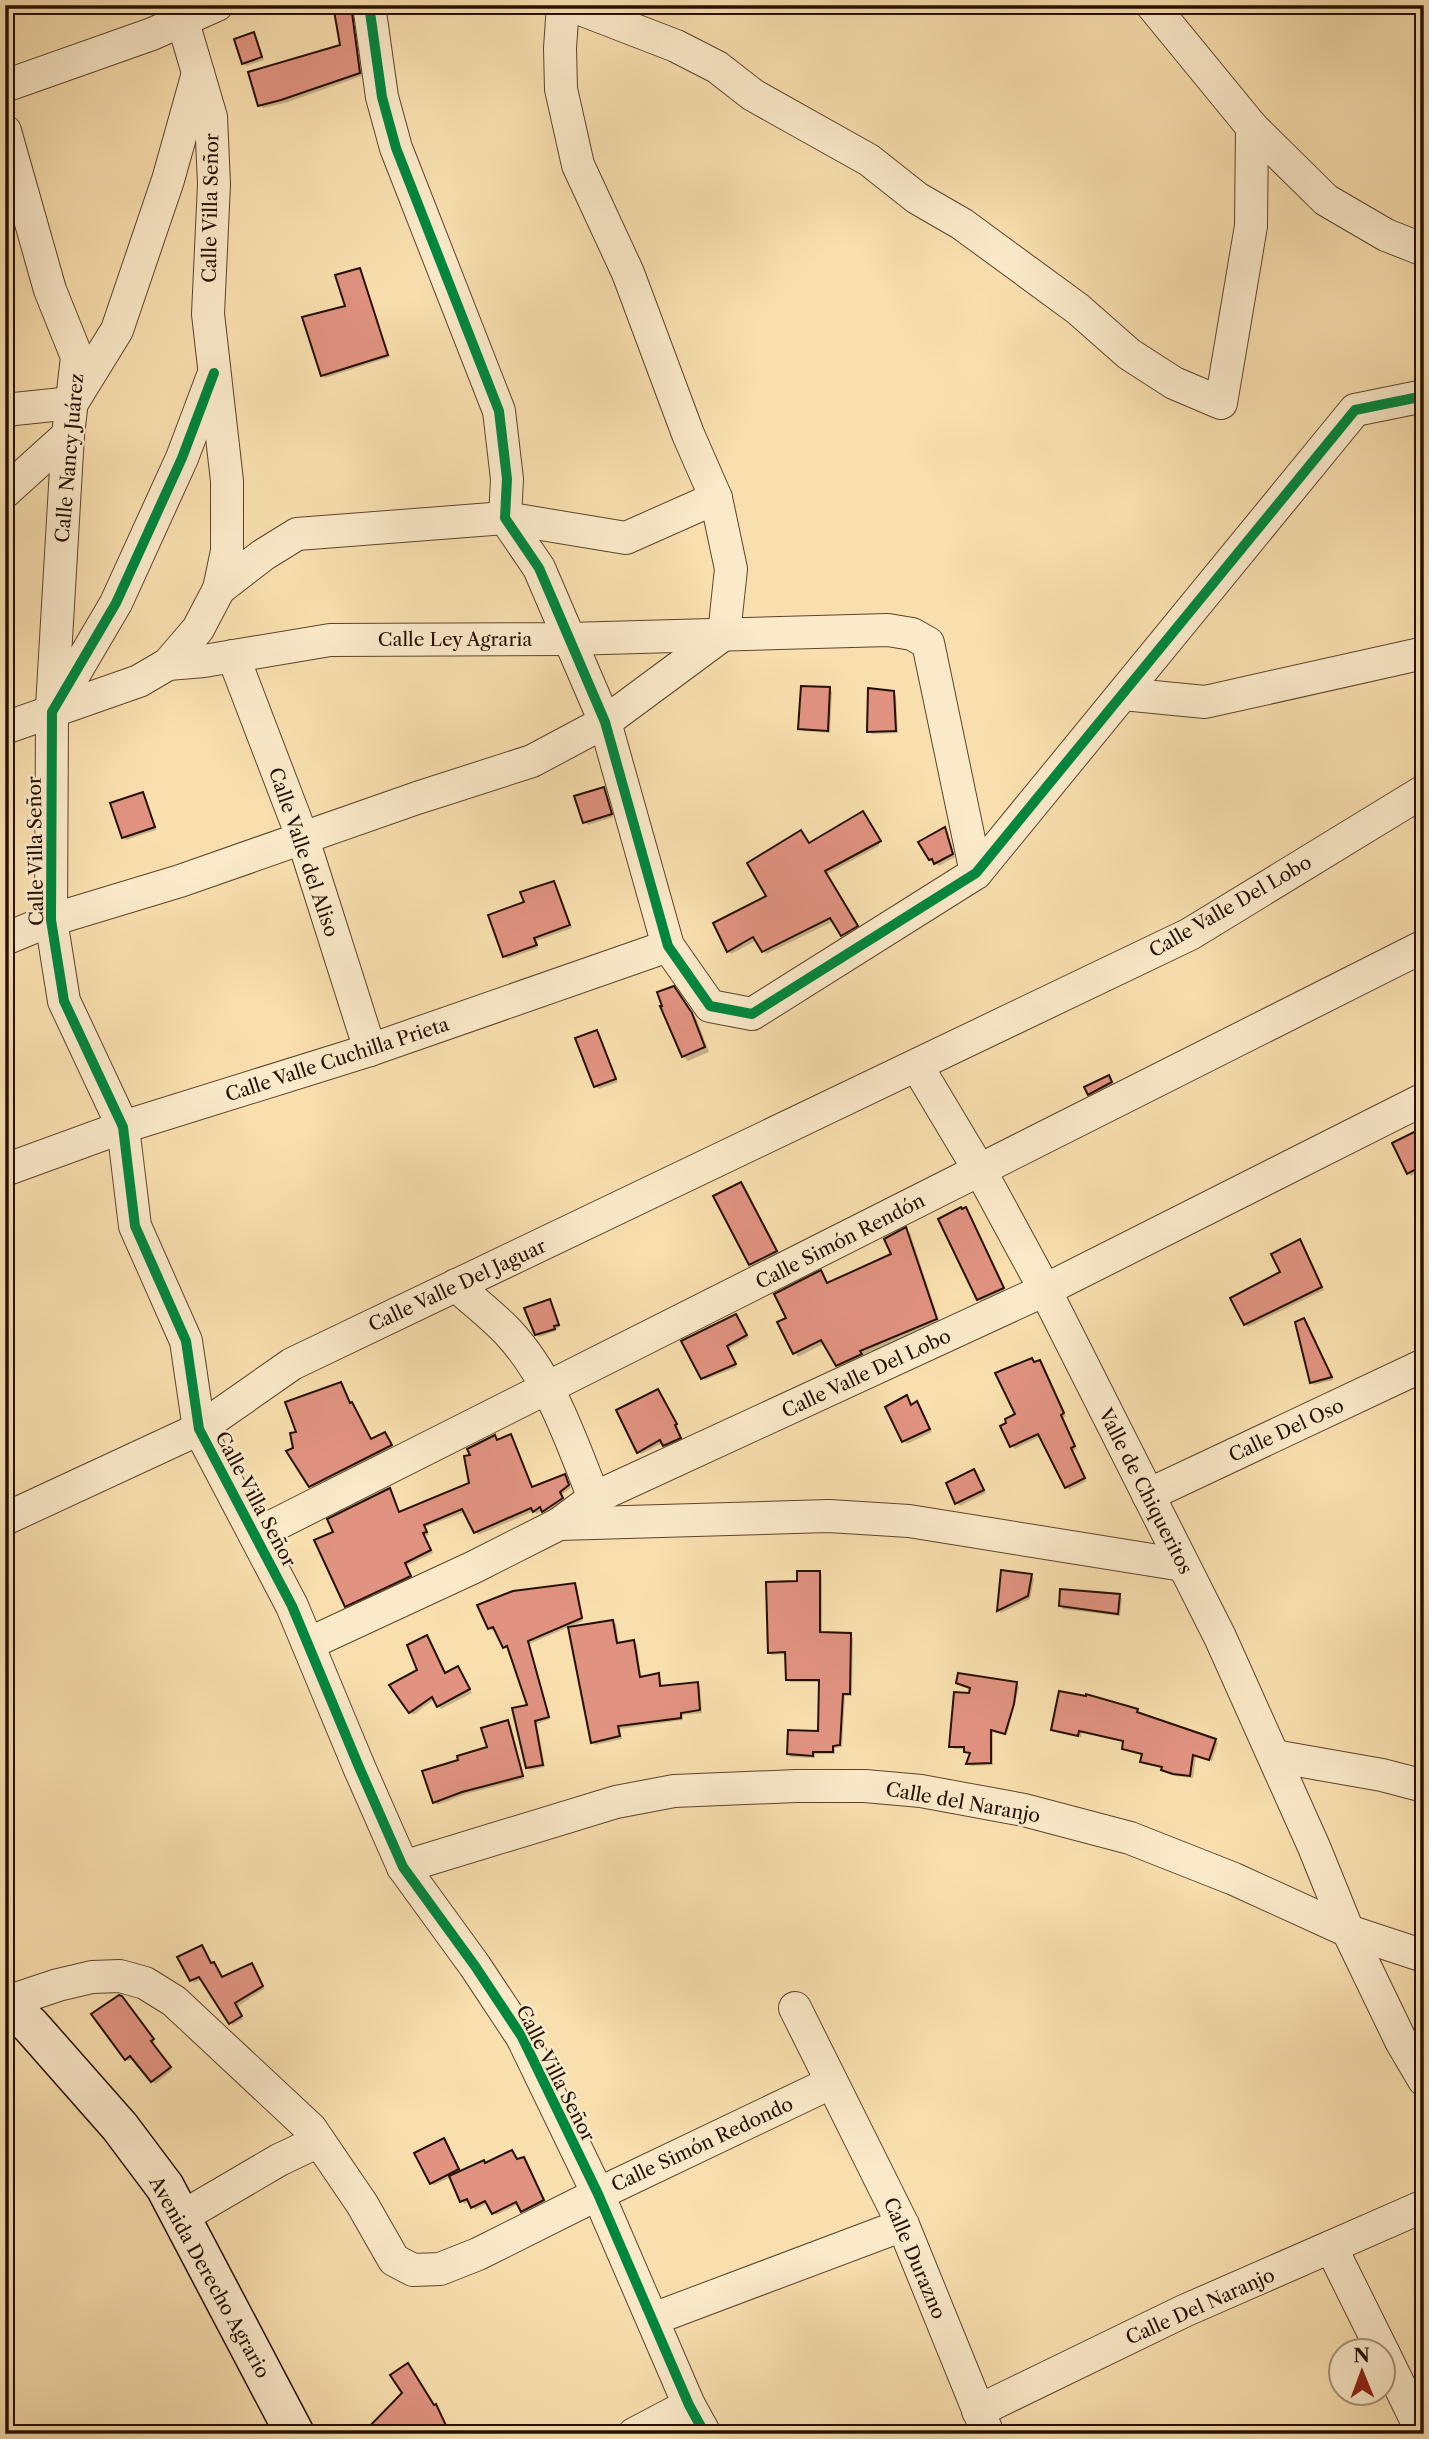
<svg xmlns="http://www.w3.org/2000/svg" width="1429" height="2439" viewBox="0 0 1429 2439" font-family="'Libre Caslon Text',serif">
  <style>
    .shadow { fill: #0003 }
    .building { fill: #e19381; stroke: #261000; stroke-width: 2 }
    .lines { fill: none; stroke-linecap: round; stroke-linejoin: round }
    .street-casing { stroke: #5b442c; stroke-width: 34 }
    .secondary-casing { stroke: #261000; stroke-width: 41 }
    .street { stroke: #fbeaca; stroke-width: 32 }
    .secondary { stroke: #fbeaca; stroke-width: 38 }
    .cycleway-casing { stroke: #fbeaca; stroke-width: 15 }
    .cycleway { stroke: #00873e; stroke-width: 10 }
    .labels { text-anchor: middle; stroke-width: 5; stroke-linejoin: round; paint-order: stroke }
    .street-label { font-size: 19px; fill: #261000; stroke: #fbeaca }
  </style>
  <rect width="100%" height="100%" fill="#f9dfae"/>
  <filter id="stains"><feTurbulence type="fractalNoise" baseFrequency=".00286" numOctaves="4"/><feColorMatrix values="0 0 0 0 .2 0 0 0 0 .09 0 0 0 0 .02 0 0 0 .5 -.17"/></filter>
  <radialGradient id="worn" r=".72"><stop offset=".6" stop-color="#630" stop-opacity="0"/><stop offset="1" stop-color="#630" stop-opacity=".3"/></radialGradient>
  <g class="shadow">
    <path d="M337 5H353L362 76 285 103 263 108 260 105 342 46Z"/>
    <path d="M254 34 264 60 246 66 243 63Z"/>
    <path d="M359 270 390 357 325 378 322 375Z"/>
    <path d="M829 689 832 692 830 733 803 731 800 728Z"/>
    <path d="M893 693 896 696 898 733 872 734 869 731Z"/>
    <path d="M604 789 613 817 588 825 585 822Z"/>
    <path d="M142 794 156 830 126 840 123 837Z"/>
    <path d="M945 829 955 857 939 866 930 859Z"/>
    <path d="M879 839V846L827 874 860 929 846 938 834 921 766 954 757 940 731 954 728 951 809 845Z"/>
    <path d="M553 883 572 928 536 941 538 948 507 959 504 956 526 904Z"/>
    <path d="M678 994 697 1020 709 1052 688 1061 683 1056Z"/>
    <path d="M596 1032 618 1082 599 1089 596 1086Z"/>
    <path d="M1109 1078 1114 1085 1092 1096 1089 1094Z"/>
    <path d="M1424 1136V1169L1411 1176 1408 1173Z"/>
    <path d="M740 1184 746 1189 781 1257 756 1270 750 1264 715 1197Z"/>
    <path d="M966 1209 1005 1291 981 1302 979 1299Z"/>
    <path d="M906 1229 910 1233 940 1323 863 1355 864 1358 841 1369 825 1343 798 1357 779 1323 788 1319 821 1272 829 1285 893 1255Z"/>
    <path d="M1302 1244 1324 1290 1248 1327 1245 1324Z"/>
    <path d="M550 1301 560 1327 556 1329V1331L539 1337 536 1334Z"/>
    <path d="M738 1318 749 1338 728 1349 737 1367 705 1380 702 1378Z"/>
    <path d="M1304 1320 1307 1323 1333 1380 1314 1385 1311 1382Z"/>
    <path d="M1042 1364 1066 1416 1063 1418 1077 1449 1072 1451 1086 1481 1069 1490 1041 1436 1015 1449 1012 1446 1017 1415Z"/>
    <path d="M341 1384 371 1440 387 1437 393 1448 314 1489 295 1449 299 1433Z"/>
    <path d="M660 1393 678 1427 676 1428 683 1441 667 1448 663 1443 641 1454 639 1452Z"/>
    <path d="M909 1400 912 1406 917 1403 920 1406 932 1432 907 1444 904 1441Z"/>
    <path d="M510 1436 533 1489 564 1476 567 1479 571 1488 561 1495 564 1501 546 1514 542 1510 537 1514 534 1511 478 1535 465 1512 425 1527 429 1535 425 1536 433 1553 406 1566 413 1579 349 1608 346 1606 335 1532 389 1490 400 1514 471 1484 473 1456 494 1437 498 1441Z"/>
    <path d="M974 1471 986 1493 960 1506 957 1503Z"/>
    <path d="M1002 1572 1031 1576 1034 1579 1030 1599 1001 1613 999 1610Z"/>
    <path d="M819 1573 822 1575V1634L850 1635 853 1638 852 1696H845L842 1747 835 1748V1754H815V1758L791 1757 788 1754 820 1733V1682H790L788 1679 787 1654 772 1655 769 1652 799 1583Z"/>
    <path d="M575 1584 577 1587 583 1621 529 1644 550 1719 537 1724 545 1767 530 1770 527 1767 529 1706 509 1648 505 1647 496 1629 492 1631 490 1628Z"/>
    <path d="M1119 1596 1122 1599 1120 1616 1063 1609 1061 1606Z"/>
    <path d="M613 1622 616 1624 619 1645 634 1642 637 1645 641 1678 658 1675 661 1678 662 1688 697 1684 700 1687 702 1713 683 1715V1720L620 1729 622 1739 595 1745 593 1742Z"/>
    <path d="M460 1671 472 1693 441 1709 435 1699 413 1715 391 1685Z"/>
    <path d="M958 1682 1016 1684 1019 1687 1007 1735 993 1732V1765L971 1766 968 1763 971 1755 966 1752V1749H954L951 1746 972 1689Z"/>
    <path d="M1137 1711 1215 1740 1218 1743 1212 1761 1196 1756 1193 1778 1175 1776 1166 1772 1163 1768 1145 1764 1142 1761 1143 1756 1124 1748 1125 1742 1082 1732 1081 1737 1056 1732 1053 1730Z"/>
    <path d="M508 1722 511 1725 524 1779 466 1794 437 1805 424 1772 460 1761 489 1748Z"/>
    <path d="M211 1965 222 1978 254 1967 264 1989 237 2007 243 2019 233 2025 202 1979 194 1983 192 1980Z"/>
    <path d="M125 2001 155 2042 152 2044 172 2070 155 2084 134 2057 129 2061 126 2059Z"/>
    <path d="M446 2143 461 2172 486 2164 512 2152 518 2160 523 2159 526 2162 546 2203 525 2214 519 2204 496 2215 488 2203 475 2210 470 2201 464 2204 451 2177 434 2185 431 2183Z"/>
  </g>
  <g class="building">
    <path d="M333 5H351L360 73 281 100 258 106 248 72 340 45Z"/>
    <path d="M254 32 262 57 242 64 234 39Z"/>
    <path d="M360 268 388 355 321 376 302 317 345 306 335 275Z"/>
    <path d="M801 686 830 687 828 731 798 729Z"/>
    <path d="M868 688 894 691 896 731 867 732Z"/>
    <path d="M604 787 612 814 583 823 574 796Z"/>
    <path d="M143 792 155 827 122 838 110 803Z"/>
    <path d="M863 811 881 841 825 871 858 926 841 936 830 918 762 952 753 937 727 952 713 923 766 896 747 863 801 830 809 843Z"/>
    <path d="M945 827 953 854 934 864 932 859 929 860 918 842Z"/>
    <path d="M554 881 570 925 534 938 537 945 503 957 488 915 524 902 520 892Z"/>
    <path d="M674 986 692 1013 705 1047 682 1057 660 1006H662L657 992Z"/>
    <path d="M597 1030 616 1079 594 1087 575 1038Z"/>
    <path d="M1109 1075 1112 1082 1088 1095 1084 1087Z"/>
    <path d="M1424 1127V1165L1407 1174 1392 1143Z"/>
    <path d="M741 1182 777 1251 749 1265 713 1196Z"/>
    <path d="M961 1207 962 1209 966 1207 1004 1288 977 1300 938 1219Z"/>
    <path d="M906 1227 937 1319 860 1351 862 1354 836 1366 821 1340 793 1354 777 1322 786 1318 774 1294 821 1270 827 1283 891 1254 884 1239Z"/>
    <path d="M1300 1239 1322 1287 1244 1325 1230 1298 1280 1272 1271 1254Z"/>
    <path d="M550 1299 559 1325 554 1326 555 1329 535 1335 524 1308Z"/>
    <path d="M736 1314 747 1335 727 1346 736 1364 701 1379 681 1341Z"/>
    <path d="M1304 1318 1332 1377 1310 1383 1295 1322Z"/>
    <path d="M1032 1358 1034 1362 1040 1360 1064 1413 1061 1415 1075 1446 1071 1448 1085 1478 1065 1488 1038 1434 1010 1447 1000 1426 1006 1423 1005 1419 1015 1414 995 1373Z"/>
    <path d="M341 1382 350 1403 352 1402 371 1439 385 1432 392 1445 309 1487 286 1451 293 1448 290 1433 296 1432 285 1402Z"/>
    <path d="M658 1389 677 1424 675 1425 681 1438 663 1446 660 1440 637 1453 616 1410Z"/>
    <path d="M907 1395 911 1405 917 1401 930 1429 902 1442 885 1407Z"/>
    <path d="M511 1434 532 1487 565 1474 569 1485 560 1492 563 1498 542 1512 540 1507 533 1512 531 1508 474 1533 462 1509 424 1525 427 1532 423 1533 431 1550 405 1563 411 1576 345 1607 314 1540 333 1532 327 1519 390 1488 399 1512 469 1483 464 1456 470 1455 467 1449 495 1435 497 1440Z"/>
    <path d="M974 1469 984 1490 955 1504 946 1483Z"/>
    <path d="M1001 1570 1032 1574 1028 1596 997 1611Z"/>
    <path d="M797 1571H820V1632L851 1633 850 1694H843L840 1745 833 1746V1752H813V1756L787 1754 788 1730 818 1731 819 1680H786L785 1652 768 1653 766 1582 797 1581Z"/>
    <path d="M575 1583 582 1618 528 1641 549 1717 535 1721 543 1765 526 1768 512 1708 527 1705 507 1646 503 1648 493 1627 488 1629 477 1605 513 1591Z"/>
    <path d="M1060 1589 1120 1594 1118 1614 1059 1606Z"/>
    <path d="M613 1620 617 1643 634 1640 640 1677 659 1673 660 1686 698 1682 700 1710 681 1713V1718L618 1726 620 1736 591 1743 568 1627Z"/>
    <path d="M427 1635 445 1673 458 1666 470 1689 437 1707 432 1697 409 1713 389 1685 417 1670 407 1645Z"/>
    <path d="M958 1673 1017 1682 1014 1704 1005 1734 991 1730V1763L966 1764 970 1753 964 1752V1747H949L954 1692 969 1693 970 1688 956 1683Z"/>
    <path d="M1059 1691 1086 1696V1694L1138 1709 1137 1712 1216 1739 1209 1760 1193 1755 1190 1776 1173 1774 1161 1770 1162 1767 1140 1762 1142 1754 1122 1749 1123 1741 1079 1731 1078 1736 1051 1730Z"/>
    <path d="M508 1720 523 1776 462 1792 433 1803 422 1771 458 1760 457 1756 487 1747 481 1728Z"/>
    <path d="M202 1945 211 1963 214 1962 222 1977 252 1963 263 1986 235 2003 242 2016 229 2024 199 1977 190 1981 177 1957Z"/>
    <path d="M119 1995 122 1996 154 2039 151 2041 171 2067 151 2082 130 2056 125 2060 91 2014Z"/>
    <path d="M444 2138 459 2169 430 2184 414 2153Z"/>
    <path d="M512 2150 517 2159 524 2157 544 2200 521 2212 516 2202 492 2214 485 2201 471 2208 467 2199 460 2202 449 2176 484 2160 485 2163Z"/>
    <path d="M408 2363 434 2405 436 2404 450 2434H362L402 2393 390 2375Z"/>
  </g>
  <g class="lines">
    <g class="street-casing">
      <g id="street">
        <path d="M369 5 382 97 396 148 499 411 507 479 505 518 539 568 605 722 668 946 710 1006 752 1014 976 873 1355 410 1424 396"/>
        <path d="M570 5 676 46 717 67 753 95 869 160 917 198 962 224 1078 309 1129 354 1174 383 1221 403 1251 226 1252 127"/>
        <path d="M1152 5 1252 127 1326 200 1386 235 1424 250"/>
        <path d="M5 86 152 34 217 5"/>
        <path d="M5 131 50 290 77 357 68 435 52 707"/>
        <path d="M214 373 182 458 116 603 52 712 51 920 64 1001 123 1127 135 1226 186 1341 199 1429 292 1606 359 1767 403 1867 475 1966 522 2037 598 2194 689 2405 705 2434"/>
        <path d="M5 410 72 403 117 330 168 180 198 73"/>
        <path d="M5 492 68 435"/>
        <path d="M219 589 263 555 297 534 505 518 626 538 716 498"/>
        <path d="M233 656 303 839 370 1050"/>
        <path d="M168 664 204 661 330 640 569 639 888 630 912 634 928 643 976 873"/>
        <path d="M1123 694 1205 702 1424 653"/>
        <path d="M5 728 139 681 168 664 198 629 219 589 227 551V481L208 314 214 184 211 117 183 22 186 5"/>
        <path d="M5 939 51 920 180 881 417 798 532 761 605 722 724 634 731 569 716 498 688 434 628 273 578 165 561 89 560 48 563 5"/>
        <path d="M917 1066 987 1183 1045 1290 1220 1637 1314 1847 1348 1931 1401 2041 1424 2080"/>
        <path d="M5 1170 123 1127 370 1050 668 946"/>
        <path d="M456 1285C473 1301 492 1315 508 1332 551 1378 571 1441 594 1498"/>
        <path d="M1148 1495 1424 1365"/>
        <path d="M5 1519 199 1429 292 1364 1190 934 1424 791"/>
        <path d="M559 1524 829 1516 909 1521 1183 1565"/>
        <path d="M255 1535 1424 946"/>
        <path d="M308 1644 474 1567 559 1524 594 1498 1045 1290 1424 1099"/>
        <path d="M1274 1756 1382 1775 1424 1786"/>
        <path d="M403 1867 616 1802 674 1791 796 1786H865L921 1791 1024 1810 1130 1838 1234 1879 1348 1931 1424 1956"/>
        <path d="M7 2002 58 1985 92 1977 120 1976 145 1983 174 2001 311 2129 362 2204 394 2260 413 2270 440 2269 478 2254 598 2194 820 2088 833 2086"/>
        <path d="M795 2008 903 2225 988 2434"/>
        <path d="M180 2218 279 2160 319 2141"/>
        <path d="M1331 2247 1383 2352"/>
        <path d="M653 2319 903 2225"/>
        <path d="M1384 2354 1423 2434"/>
        <path d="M978 2411 1184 2311 1424 2206"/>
        <path d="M634 2434 689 2405"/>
      </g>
    </g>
    <g class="secondary-casing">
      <path id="secondary" d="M5 2001 31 2026 120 2127 165 2187 295 2434"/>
    </g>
    <use href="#street" class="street"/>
    <use href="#secondary" class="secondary"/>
    <g class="cycleway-casing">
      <g id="cycleway">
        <path d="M369 5 382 97 396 148 499 411 507 479 505 518 539 568 605 722 668 946 710 1006 752 1014 976 873 1355 410 1424 396"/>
        <path d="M214 373 182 458 116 603 52 712 51 920 64 1001 123 1127 135 1226 186 1341 199 1429 292 1606 359 1767 403 1867 475 1966 522 2037 598 2194 689 2405 705 2434"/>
      </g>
    </g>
    <use href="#cycleway" class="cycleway"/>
  </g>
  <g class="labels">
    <g class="street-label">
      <text transform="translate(210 208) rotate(-89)" y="7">Calle Villa Señor</text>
      <text transform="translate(69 458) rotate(-85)" y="7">Calle Nancy Juárez</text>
      <text x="455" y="646">Calle Ley Agraria</text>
      <text transform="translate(35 851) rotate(-91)" y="7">Calle Villa Señor</text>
      <text transform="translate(304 852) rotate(71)" y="7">Calle Valle del Aliso</text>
      <text transform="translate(1230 906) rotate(-30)" y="7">Calle Valle Del Lobo</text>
      <text transform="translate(337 1059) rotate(-18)" y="7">Calle Valle Cuchilla Prieta</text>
      <text transform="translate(840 1241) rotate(-27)" y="7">Calle Simón Rendón</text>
      <text transform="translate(457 1285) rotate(-25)" y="7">Calle Valle Del Jaguar</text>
      <text transform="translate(866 1373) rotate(-25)" y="7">Calle Valle Del Lobo</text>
      <text transform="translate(1286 1430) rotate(-25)" y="7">Calle Del Oso</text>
      <text transform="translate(1146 1491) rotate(63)" y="7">Valle de Chiqueritos</text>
      <text transform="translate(256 1499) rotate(62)" y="7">Calle Villa Señor</text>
      <text transform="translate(963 1802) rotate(10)" y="7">Calle del Naranjo</text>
      <text transform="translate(556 2073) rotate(63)" y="7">Calle Villa Señor</text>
      <text transform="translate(702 2144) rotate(-25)" y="7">Calle Simón Redondo</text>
      <text transform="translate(915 2258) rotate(67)" y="7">Calle Durazno</text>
      <text transform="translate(210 2277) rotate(61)" y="7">Avenida Derecho Agrario</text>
      <text transform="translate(1200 2306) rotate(-24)" y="7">Calle Del Naranjo</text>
    </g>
  </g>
  <rect width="1429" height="2439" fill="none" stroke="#f9dfae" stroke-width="28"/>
  <rect x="7" y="7" width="1415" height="2425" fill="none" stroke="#261000" stroke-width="3.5"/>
  <rect x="14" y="14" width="1401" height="2411" fill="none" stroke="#261000" stroke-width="2"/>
  <g transform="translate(1362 2372) rotate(359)"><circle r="33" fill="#fbeaca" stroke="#a69379" stroke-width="2"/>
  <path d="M0-5L12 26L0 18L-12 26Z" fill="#8f2418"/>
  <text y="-10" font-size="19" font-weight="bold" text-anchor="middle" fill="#261000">N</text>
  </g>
  <rect width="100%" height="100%" filter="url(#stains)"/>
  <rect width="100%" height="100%" fill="url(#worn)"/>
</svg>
